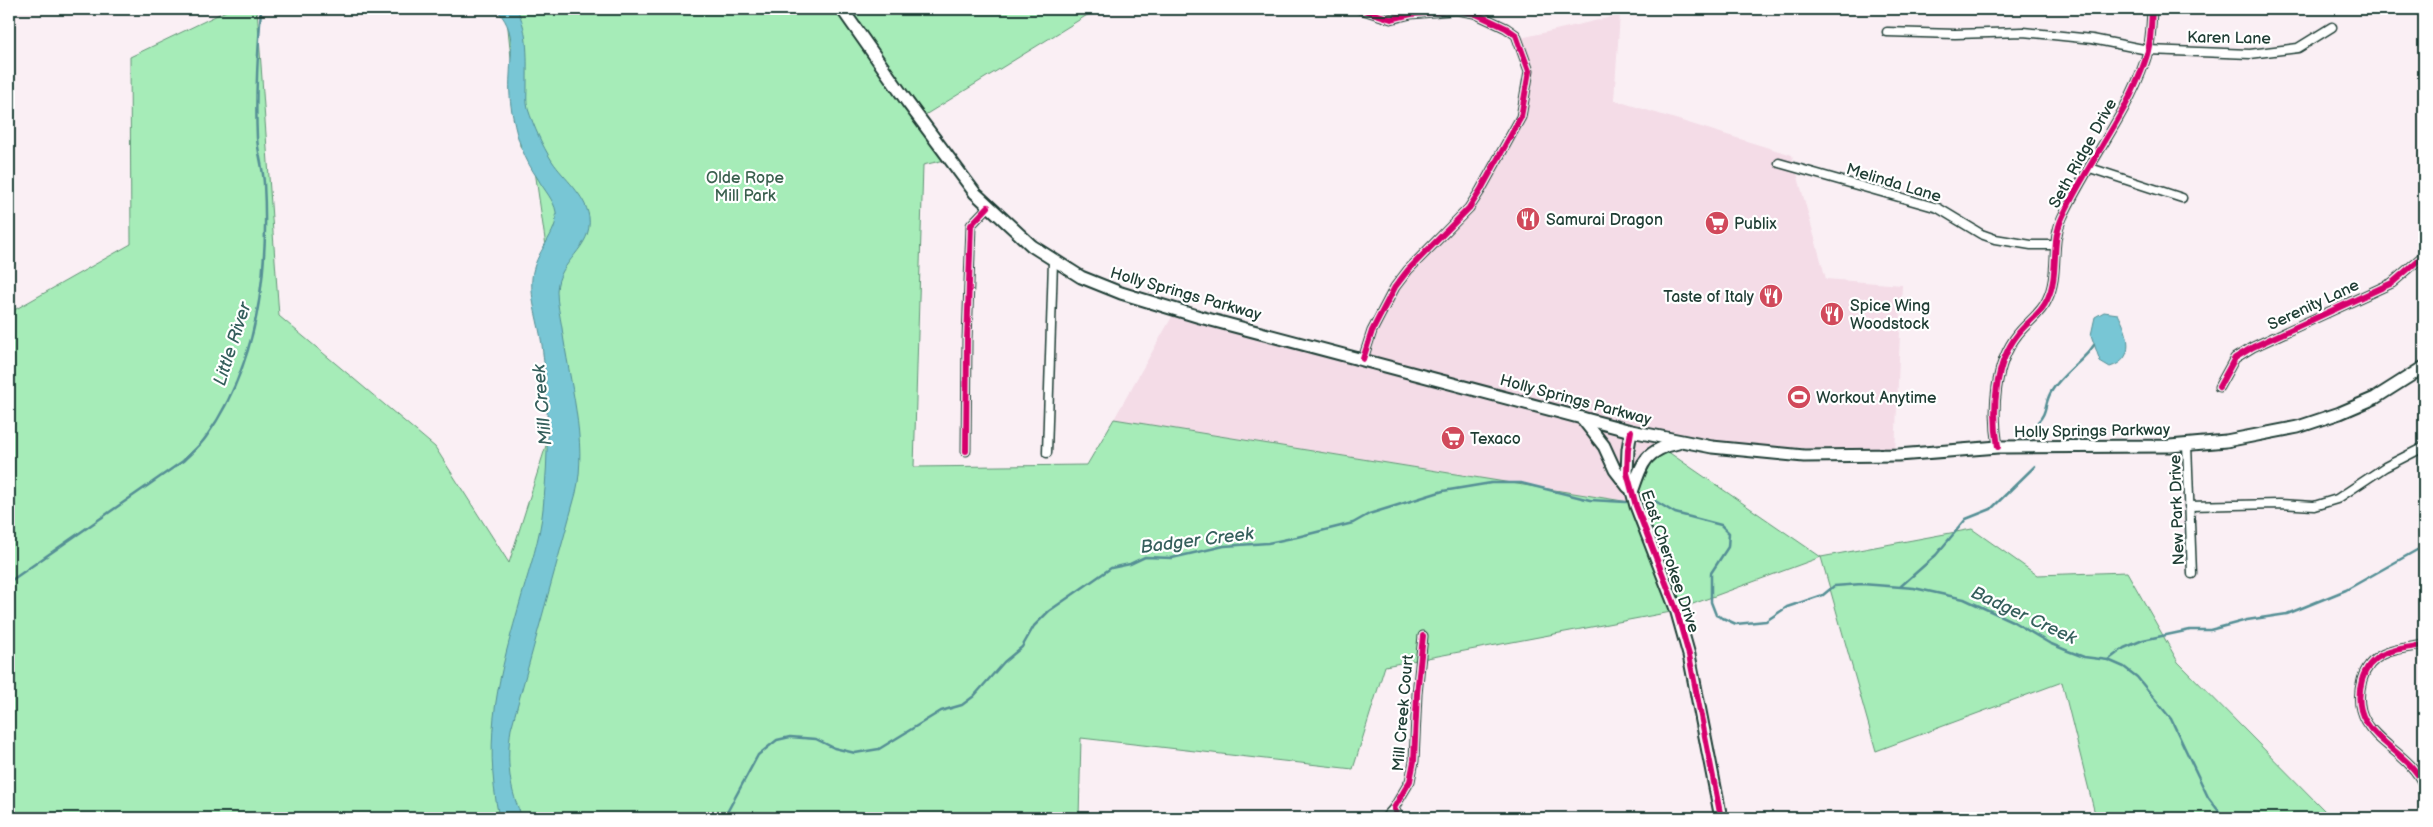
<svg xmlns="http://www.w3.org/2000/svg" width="2433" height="827" viewBox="0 0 2433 827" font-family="'Balsamiq Sans',sans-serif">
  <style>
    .built { fill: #f4dce7 }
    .green { fill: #a6ecb8; stroke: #629476 }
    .water { fill: #78c6d5; stroke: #548f95 }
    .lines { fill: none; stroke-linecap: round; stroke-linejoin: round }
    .stream { stroke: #548f95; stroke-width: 2.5 }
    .street-casing { stroke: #1f3d34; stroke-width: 11 }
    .secondary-casing { stroke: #1f3d34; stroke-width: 15 }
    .street { stroke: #fff; stroke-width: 8 }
    .secondary { stroke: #fff; stroke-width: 11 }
    .cycleway-casing { stroke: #fff; stroke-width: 9 }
    .cycleway { stroke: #d6006c; stroke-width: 6 }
    .labels { text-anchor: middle; stroke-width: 4.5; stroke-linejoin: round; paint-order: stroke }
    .street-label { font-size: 16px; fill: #1f3d34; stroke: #fff }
    .park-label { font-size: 16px; fill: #3a604e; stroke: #fff }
    .poi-label { font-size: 16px; fill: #1f3d34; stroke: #fff; text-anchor: start }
    .water-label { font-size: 18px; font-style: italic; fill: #355f5c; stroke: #fff }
  </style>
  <rect width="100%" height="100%" fill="#faeff4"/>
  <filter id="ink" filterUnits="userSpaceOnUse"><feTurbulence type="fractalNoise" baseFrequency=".02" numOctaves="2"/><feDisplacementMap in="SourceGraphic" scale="10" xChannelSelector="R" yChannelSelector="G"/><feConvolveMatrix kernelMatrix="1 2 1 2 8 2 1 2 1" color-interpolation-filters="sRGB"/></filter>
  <g filter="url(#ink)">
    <path class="built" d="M1620 15 1614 100 1792 155 1826 279 1902 285 1895 454 1665 439 1629 502 1114 419 1173 315 1356 362 1370 329 1423 258 1498 165 1530 94 1533 66 1521 38Z"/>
    <path class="green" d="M230 9H257L279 316 435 447 509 563 566 382 532 281 548 260 534 164 520 146 506 9H1097L925 115V131L945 160 923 165 914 467 1087 465 1114 419 1629 502 1661 447 1821 557 1972 529 2037 575 2127 572 2178 662 2324 810 2329 818H2096L2062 682 1876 751 1821 557 1671 612 1385 666 1353 769 1081 738 1079 818H9V313L131 244 130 57Z"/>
    <g class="water">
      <path d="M496 9H517C529 33 527 60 527 87 527 94 526 102 528 109 534 127 542 145 552 161 564 179 585 194 589 217 593 249 558 260 557 291 557 303 560 316 562 328 569 381 588 441 576 493L511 729C506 759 509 792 523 818H499C482 733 499 676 522 595 530 567 540 538 543 509 549 455 549 398 542 345 539 323 530 300 532 278 534 252 559 233 556 212 554 200 544 190 538 179 525 160 517 140 513 117 510 104 509 89 510 75 511 49 516 30 496 9Z"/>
      <path d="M2104 312 2118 314C2128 333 2137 359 2110 367L2100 361 2091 335 2095 317Z"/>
    </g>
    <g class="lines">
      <g class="stream">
        <path d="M2037 423C2048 412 2044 404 2051 392 2062 373 2083 362 2094 345"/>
        <path d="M1642 498 1647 496 1675 513 1721 525 1729 533 1728 547 1711 573V602L1716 615 1736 624 1766 621 1787 607 1823 595 1834 586 1862 584 1914 588 1964 599 2012 621 2049 643 2068 651 2084 657 2108 660 2124 667 2137 677 2171 719 2208 797 2224 818"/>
        <path d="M9 582 183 461C191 453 200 446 206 437 259 363 269 270 264 183 263 168 258 153 257 138 255 95 258 51 261 9"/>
        <path d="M1901 586 1936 555 1966 519 1991 509 2035 466"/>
        <path d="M2108 660 2124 648 2143 640 2190 630H2210L2247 620 2287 614 2346 590 2424 546"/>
        <path d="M724 818 758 755 777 740 790 737 816 739 834 748 855 753 879 749 941 711 962 705 974 696 1004 662 1022 647 1034 626 1049 611 1111 568 1130 564 1145 557 1172 558 1224 546 1268 543 1297 537 1353 523 1369 514 1443 491 1491 483H1521L1590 500 1626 502"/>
      </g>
      <g class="street-casing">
        <g id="street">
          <path d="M1360 9 1391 19 1411 14 1456 10 1474 13 1506 28 1516 35 1529 71 1521 117 1480 191 1469 208 1408 270 1395 287 1372 331 1363 359"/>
          <path d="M1887 32 1955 34 2023 32 2092 39 2148 50 2250 54 2298 48 2332 27"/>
          <path d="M1779 163 1938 208 1981 234 1995 239 2031 245H2055"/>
          <path d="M2090 168 2182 198"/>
          <path d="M2219 387 2235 358 2253 347 2392 283 2422 257 2424 252"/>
          <path d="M2187 445 2192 574"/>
          <path d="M1998 447C1992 411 1994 364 2018 334 2027 322 2041 314 2047 300 2060 274 2050 244 2062 218 2086 165 2126 117 2145 61 2151 45 2151 26 2152 9"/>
          <path d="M966 451 967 340 971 225 988 207"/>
          <path d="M1047 453 1053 261"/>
          <path d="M2189 506 2279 504 2314 506 2337 499 2385 467 2424 447"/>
          <path d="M2424 645C2399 649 2370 650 2362 680 2346 738 2407 744 2424 786"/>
          <path d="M1385 818 1394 808"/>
          <path d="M1399 818 1394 808 1410 781 1414 761 1417 694 1423 636"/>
        </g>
      </g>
      <g class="secondary-casing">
        <g id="secondary">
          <path d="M842 9 908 103 975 193 1032 246 1081 277 1121 293 1200 317 1631 431 1712 447 1804 456 1898 455 1998 447 2170 446 2226 441 2298 427 2340 413 2375 398 2424 367"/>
          <path d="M1582 418 1604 446 1615 470 1628 487"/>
          <path d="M1631 431 1628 449 1627 473 1636 506 1676 609 1689 655 1721 818"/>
          <path d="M1632 492C1642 463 1645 450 1678 443"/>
        </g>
      </g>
      <use href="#street" class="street"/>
      <use href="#secondary" class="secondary"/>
      <g class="cycleway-casing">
        <g id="cycleway">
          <path d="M1360 9 1391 19 1411 14 1456 10 1474 13 1506 28 1516 35 1529 71 1521 117 1480 191 1469 208 1408 270 1395 287 1372 331 1363 359"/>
          <path d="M2219 387 2235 358 2253 347 2392 283 2422 257 2424 252"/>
          <path d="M1631 431 1628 449 1627 473 1636 506 1676 609 1689 655 1721 818"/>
          <path d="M1998 447C1992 411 1994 364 2018 334 2027 322 2041 314 2047 300 2060 274 2050 244 2062 218 2086 165 2126 117 2145 61 2151 45 2151 26 2152 9"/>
          <path d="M966 451 967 340 971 225 988 207"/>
          <path d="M2424 645C2399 649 2370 650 2362 680 2346 738 2407 744 2424 786"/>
          <path d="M1399 818 1394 808 1410 781 1414 761 1417 694 1423 636"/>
        </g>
      </g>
      <use href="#cycleway" class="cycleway"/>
    </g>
  </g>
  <defs>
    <g id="restaurant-disc" transform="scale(1.25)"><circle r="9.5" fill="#d1495b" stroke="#fff"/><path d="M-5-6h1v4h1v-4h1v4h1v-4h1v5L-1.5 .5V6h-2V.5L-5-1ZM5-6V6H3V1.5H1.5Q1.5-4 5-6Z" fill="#fff"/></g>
    <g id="supermarket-disc" transform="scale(1.25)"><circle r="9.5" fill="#d1495b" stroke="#fff"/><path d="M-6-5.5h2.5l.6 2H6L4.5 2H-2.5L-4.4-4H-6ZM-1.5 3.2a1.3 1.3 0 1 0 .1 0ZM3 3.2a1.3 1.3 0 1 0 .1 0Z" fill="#fff"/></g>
    <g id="stadium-disc" transform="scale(1.25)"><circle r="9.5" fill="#d1495b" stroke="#fff"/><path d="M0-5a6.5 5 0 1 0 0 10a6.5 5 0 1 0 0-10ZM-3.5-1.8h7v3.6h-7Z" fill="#fff"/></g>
  </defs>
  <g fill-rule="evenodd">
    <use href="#restaurant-disc" x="1528" y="219"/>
    <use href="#supermarket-disc" x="1717" y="223"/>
    <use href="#restaurant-disc" x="1771" y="296"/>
    <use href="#restaurant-disc" x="1832" y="314"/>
    <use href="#stadium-disc" x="1799" y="397"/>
    <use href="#supermarket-disc" x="1453" y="438"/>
  </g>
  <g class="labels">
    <g class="street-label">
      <text transform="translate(2229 37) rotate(1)" y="6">Karen Lane</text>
      <text transform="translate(2082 153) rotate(-61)" y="6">Seth Ridge Drive</text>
      <text transform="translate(1894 182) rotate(17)" y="6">Melinda Lane</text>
      <text transform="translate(1186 293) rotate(16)" y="6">Holly Springs Parkway</text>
      <text transform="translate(2313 304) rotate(-25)" y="6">Serenity Lane</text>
      <text transform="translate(1576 399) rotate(15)" y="6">Holly Springs Parkway</text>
      <text transform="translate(2092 430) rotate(-1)" y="6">Holly Springs Parkway</text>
      <text transform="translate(2176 510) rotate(-92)" y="6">New Park Drive</text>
      <text transform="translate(1671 561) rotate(71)" y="6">East Cherokee Drive</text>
      <text transform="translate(1402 713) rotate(-85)" y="6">Mill Creek Court</text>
    </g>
    <g class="park-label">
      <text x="745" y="183">Olde Rope<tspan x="745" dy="18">Mill Park</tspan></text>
    </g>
    <g class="poi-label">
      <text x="1546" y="225">Samurai Dragon</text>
      <text x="1734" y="229">Publix</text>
      <text x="1754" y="302" text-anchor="end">Taste of Italy</text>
      <text x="1850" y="311">Spice Wing<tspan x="1850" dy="18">Woodstock</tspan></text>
      <text x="1816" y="403">Workout Anytime</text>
      <text x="1470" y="444">Texaco</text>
    </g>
    <g class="water-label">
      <text transform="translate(232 344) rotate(-72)" y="6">Little River</text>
      <text transform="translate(542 405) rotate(-95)" y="6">Mill Creek</text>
      <text transform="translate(1197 540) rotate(-7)" y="6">Badger Creek</text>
      <text transform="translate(2024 615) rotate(25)" y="6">Badger Creek</text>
    </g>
  </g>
  <rect width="2433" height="827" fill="none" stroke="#fff" stroke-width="30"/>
  <rect x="15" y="15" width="2403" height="797" fill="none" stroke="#1f3d34" stroke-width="2" filter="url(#ink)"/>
</svg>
